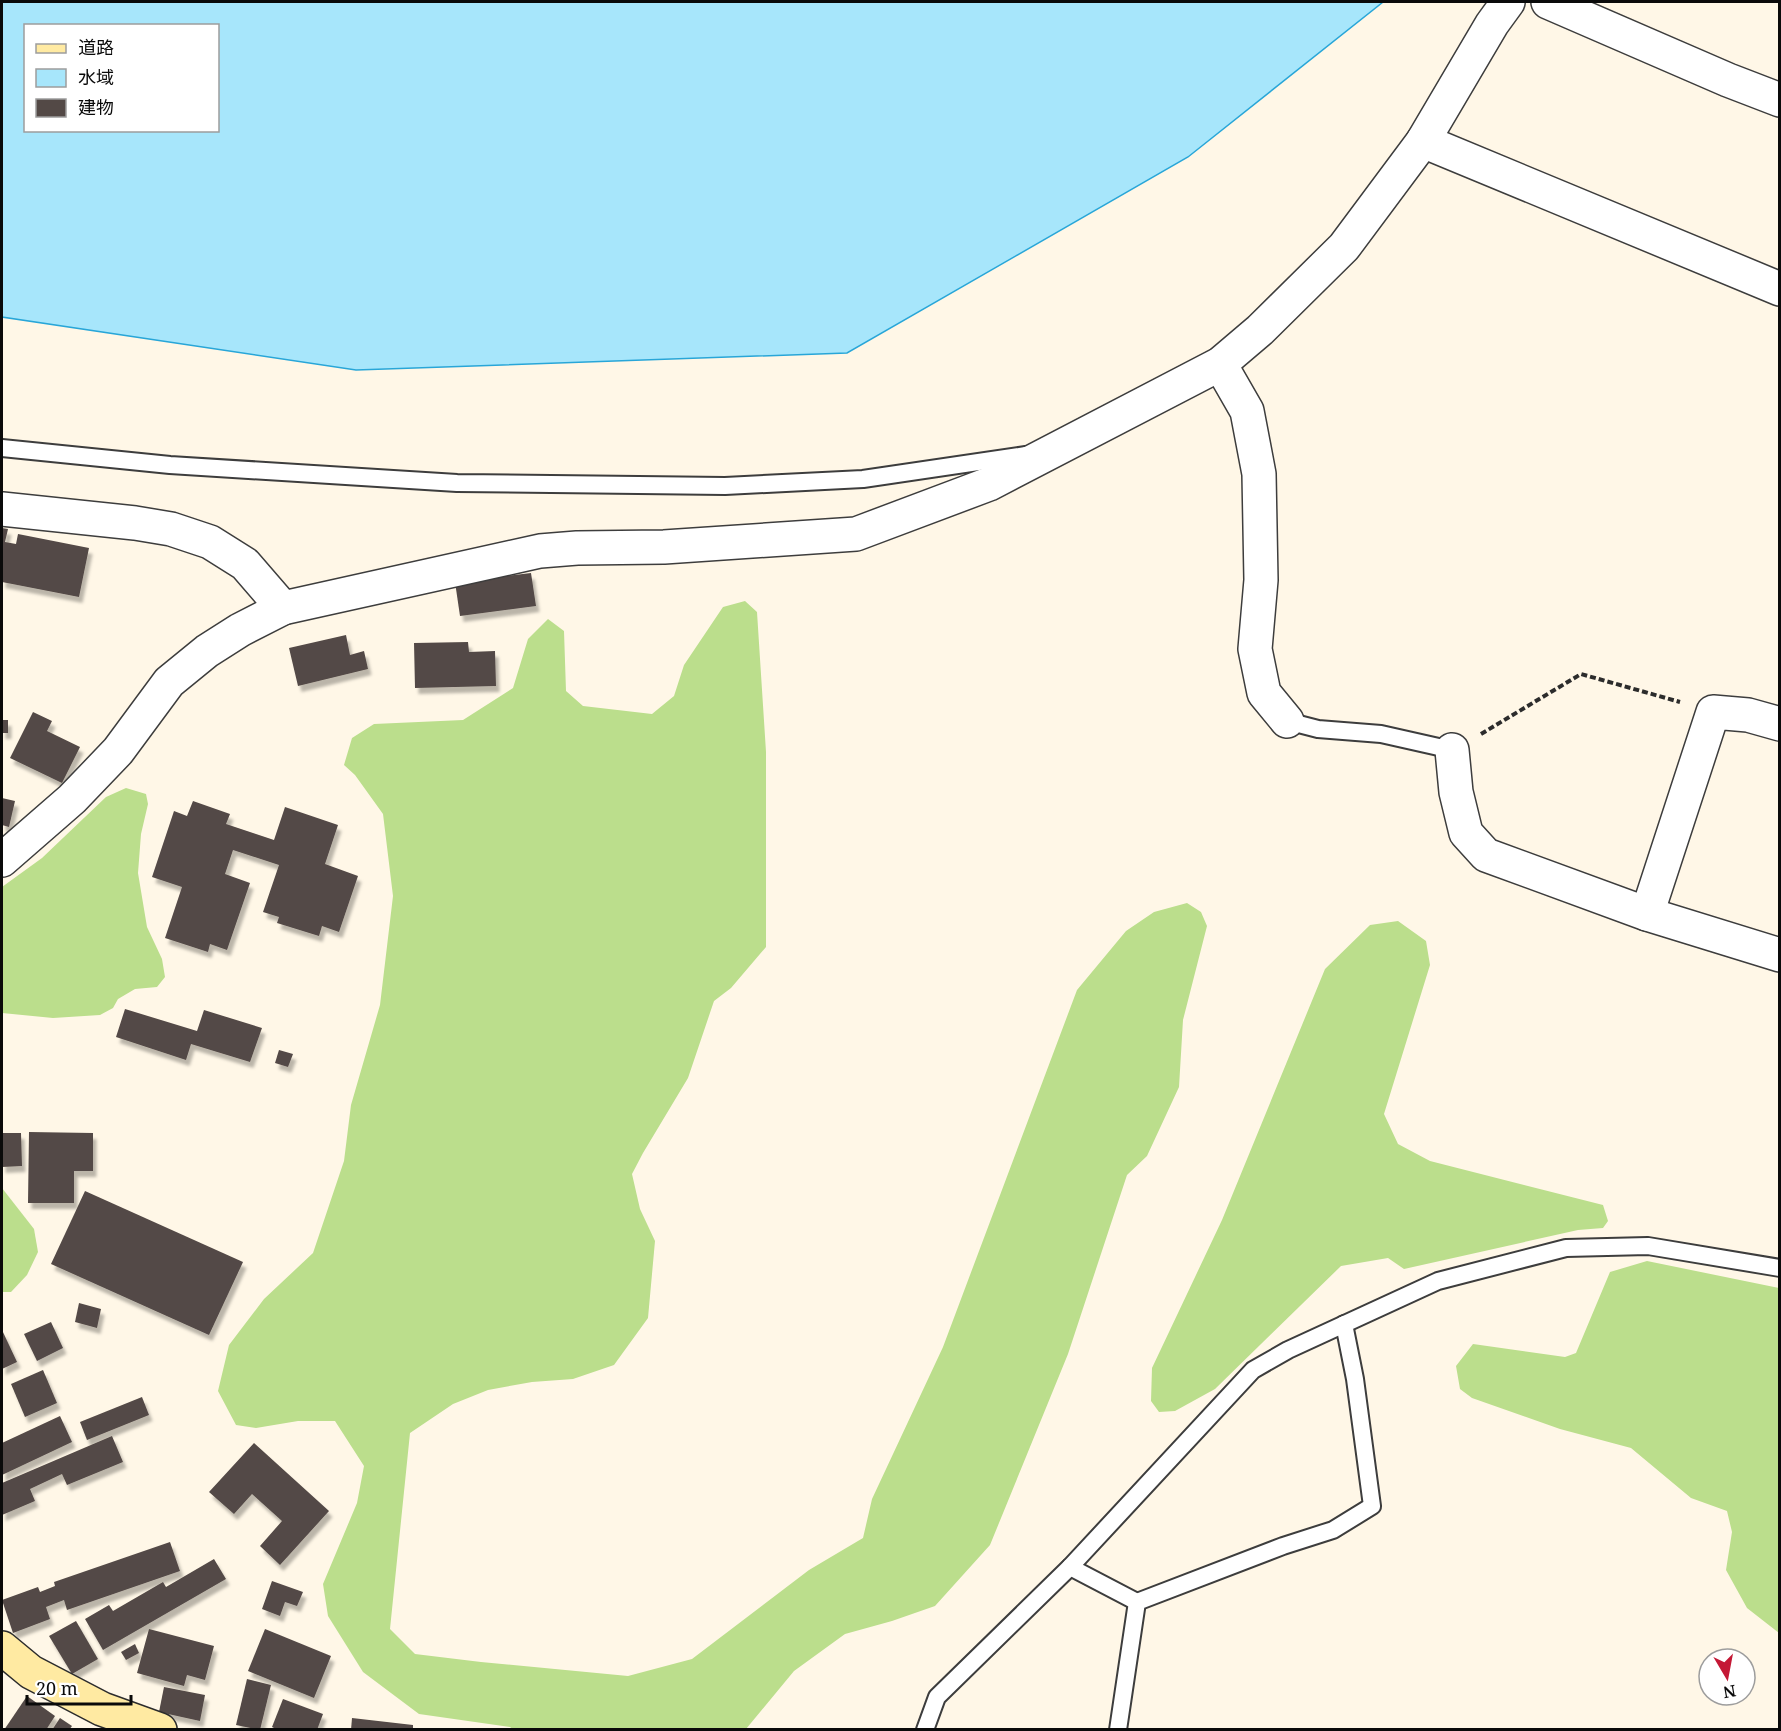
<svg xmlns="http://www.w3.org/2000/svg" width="1781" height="1731" viewBox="0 0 1781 1731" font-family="'Noto Serif','Noto Sans JP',serif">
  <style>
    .forest { fill: #bbde8c }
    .water { fill: #a7e6fb; stroke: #28a6d8; stroke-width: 1.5; fill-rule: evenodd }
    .building { fill: #534946; filter: url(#shadow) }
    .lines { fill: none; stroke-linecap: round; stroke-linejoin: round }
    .lane-casing { stroke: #3d3d3d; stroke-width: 20 }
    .street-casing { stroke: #3d3d3d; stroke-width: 36 }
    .secondary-casing { stroke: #2c2c2c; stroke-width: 36 }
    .path { stroke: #2c2c2c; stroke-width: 4; stroke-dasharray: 6 3; stroke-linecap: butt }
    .lane { stroke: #fff; stroke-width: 16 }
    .street { stroke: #fff; stroke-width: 33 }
    .secondary { stroke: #ffeaa2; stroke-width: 33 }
  </style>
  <defs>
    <filter id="shadow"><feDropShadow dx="3.5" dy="6" stdDeviation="1.5" flood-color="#0004"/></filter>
  </defs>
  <rect width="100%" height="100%" fill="#fff7e7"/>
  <g class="forest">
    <path d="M745 601 757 612 766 752V947L731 988 714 1001 688 1078 643 1153 632 1174 640 1209 655 1241 648 1318 614 1365 573 1379 532 1382 488 1390 453 1404 410 1433 390 1629 415 1654 481 1662 628 1676 692 1659 809 1570 863 1538 872 1499 943 1347 1077 990 1126 931 1154 912 1187 903 1201 912 1207 926 1183 1020 1179 1087 1147 1156 1127 1175 1068 1354 990 1545 935 1606 892 1621 845 1634 794 1671 746 1729 514 1730 510 1727 419 1714 363 1672 328 1616 323 1584 357 1503 364 1466 335 1421H298L256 1428 236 1425 218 1391 229 1345 264 1299 313 1253 344 1161 351 1105 380 1005 393 896 383 814 355 775 344 765 352 738 374 724 463 720 513 688 528 639 548 619 564 631 566 691 583 706 652 714 674 696 684 665 723 607Z"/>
    <path d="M126 788 146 794 148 804 141 834 138 873 147 927 162 959 165 977 157 987 135 989 118 999 113 1008 100 1015 53 1018 2 1013V887L42 858 106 797Z"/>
    <path d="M1398 921 1426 941 1430 965 1384 1114 1398 1144 1430 1161 1603 1205 1608 1221 1603 1228 1578 1230 1404 1269 1388 1258 1341 1266 1215 1389 1175 1411 1159 1412 1151 1401 1152 1368 1222 1220 1325 969 1370 925Z"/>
    <path d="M2 1188 34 1229 38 1252 27 1275 11 1292H2Z"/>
    <path d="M1647 1261 1779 1288V1633L1747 1608 1726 1570 1732 1532 1727 1511 1691 1498 1631 1448 1560 1429 1472 1398 1460 1389 1456 1366 1473 1344 1565 1357 1576 1353 1610 1272Z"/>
  </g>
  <path class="water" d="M2 2H1383L1188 157 847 353 356 370 2 317ZM26 26H218V130H26Z"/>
  <g class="building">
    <path d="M2 528 8 529 5 542 16 544 18 534 89 548 79 597 2 582Z"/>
    <path d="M531 573 536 606 460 616 455 582Z"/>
    <path d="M346 635 350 655 364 651 368 669 298 686 289 648Z"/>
    <path d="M468 642 469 652 495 651 496 686 415 688 414 643Z"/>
    <path d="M33 712 52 721 47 731 80 747 62 783 10 758Z"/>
    <rect x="2" y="720" width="6" height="13"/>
    <path d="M2 798 15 801 9 827 2 825Z"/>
    <path d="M193 801 230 814 226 824 274 840 285 807 338 825 325 864 358 876 339 932 322 926 319 936 277 923 279 917 263 912 279 865 233 850 225 874 250 883 227 950 210 944 208 952 165 938 182 887 152 877 174 811 187 816Z"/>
    <path d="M125 1009 197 1031 204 1010 262 1028 250 1062 191 1044 186 1060 116 1037Z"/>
    <path d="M279 1050 293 1054 288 1067 275 1063Z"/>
    <path d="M29 1132 93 1133V1171H74V1203H28Z"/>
    <path d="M2 1133H21L22 1166 2 1167Z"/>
    <path d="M85 1191 243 1262 209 1335 51 1264Z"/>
    <path d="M79 1303 101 1309 97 1328 75 1322Z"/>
    <path d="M51 1322 63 1348 37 1361 24 1334Z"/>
    <path d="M2 1330 17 1362 2 1369Z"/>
    <path d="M43 1370 57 1403 25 1417 11 1384Z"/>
    <path d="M142 1397 149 1415 87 1440 80 1422Z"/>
    <path d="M60 1416 72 1442 2 1475V1443Z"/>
    <path d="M112 1436 123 1462 67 1485 62 1474 30 1489 35 1501 2 1515V1483Z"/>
    <path d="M254 1443 329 1511 280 1565 260 1546 282 1521 252 1494 234 1514 209 1492Z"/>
    <path d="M170 1542 180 1571 67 1610 64 1600 46 1607 50 1619 13 1633 2 1600 38 1587 40 1592 55 1586 54 1582Z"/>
    <path d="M214 1559 226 1579 103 1650 85 1619 109 1605 113 1611 163 1582 166 1587Z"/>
    <path d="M272 1581 303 1592 297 1606 285 1602 280 1616 262 1609Z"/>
    <path d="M76 1621 98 1659 72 1674 49 1636Z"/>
    <path d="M149 1629 214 1646 205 1680 187 1675 184 1686 137 1673Z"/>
    <path d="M265 1629 331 1656 314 1698 248 1671Z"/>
    <path d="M135 1644 139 1653 126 1660 121 1652Z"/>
    <path d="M247 1679 271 1685 260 1730 236 1725Z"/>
    <path d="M164 1687 205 1695 200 1721 159 1712Z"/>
    <path d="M27 1696 55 1716 46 1730H4Z"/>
    <path d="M283 1699 323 1714 317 1730H278L272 1727Z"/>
    <path d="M60 1718 72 1726 69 1730H52Z"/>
    <path d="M352 1718 413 1725V1730H351Z"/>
  </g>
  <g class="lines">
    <g class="lane-casing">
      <g id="lane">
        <path d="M2 448 170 465 457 483 725 486 863 479 1026 455"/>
        <path d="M1287 721 1318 729 1381 734 1452 750"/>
        <path d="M1070 1567 1137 1602"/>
        <path d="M925 1730 937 1697 1070 1567 1253 1370 1288 1350 1438 1281 1566 1248 1648 1246 1780 1268"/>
        <path d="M1118 1730 1137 1602 1283 1546 1333 1530 1372 1506 1355 1379 1344 1324"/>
      </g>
    </g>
    <g class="street-casing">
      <g id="street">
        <path d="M1548 2 1728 80 1780 100"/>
        <path d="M1423 141 1780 289"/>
        <path d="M1220 364 1247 411 1259 474 1261 580 1255 649 1264 693 1287 721"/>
        <path d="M2 509 135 523 171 529 210 542 245 564 283 608"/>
        <path d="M1452 750 1456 792 1466 833 1486 855 1647 914 1780 955"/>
        <path d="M2 860 72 799 118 751 169 682 207 651 240 630 283 608 540 551 577 548 664 547 856 534 989 484 1220 364 1260 330 1344 247 1423 141 1492 24 1508 2"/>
        <path d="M1647 914 1713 712 1748 715 1780 724"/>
      </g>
    </g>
    <g class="secondary-casing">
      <path id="secondary" d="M2 1648 31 1672 102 1709 160 1730"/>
    </g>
    <path class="path" d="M1481 734 1581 674 1680 702"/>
    <use href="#lane" class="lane"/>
    <use href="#street" class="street"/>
    <use href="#secondary" class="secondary"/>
  </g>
  <rect width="1781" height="1731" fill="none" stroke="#0a0a0a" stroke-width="6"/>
  <rect x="24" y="24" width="195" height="108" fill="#ffffff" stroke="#9d9d9d" stroke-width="1.5"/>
  <rect x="36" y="44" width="30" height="9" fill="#ffeaa2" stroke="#9d9d9d" stroke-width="1.5"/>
  <text x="78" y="54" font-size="18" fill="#0a0a0a">道路</text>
  <rect x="36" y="69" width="30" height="18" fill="#a7e6fb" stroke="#9d9d9d" stroke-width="1.5"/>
  <text x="78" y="84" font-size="18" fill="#0a0a0a">水域</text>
  <rect x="36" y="99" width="30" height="18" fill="#534946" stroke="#9d9d9d" stroke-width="1.5"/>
  <text x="78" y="114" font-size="18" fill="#0a0a0a">建物</text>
  <g transform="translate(1727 1677) rotate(170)"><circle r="28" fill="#ffffff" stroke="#9d9d9d" stroke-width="1.5"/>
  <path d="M0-4.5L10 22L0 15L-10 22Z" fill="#c41835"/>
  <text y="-9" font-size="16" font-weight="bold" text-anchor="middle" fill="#0a0a0a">N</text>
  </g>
  <path d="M27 1695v9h104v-9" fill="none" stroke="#0a0a0a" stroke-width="3"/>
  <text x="36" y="1695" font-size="18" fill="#0a0a0a" stroke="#ffffff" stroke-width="4.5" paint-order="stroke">20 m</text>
</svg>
